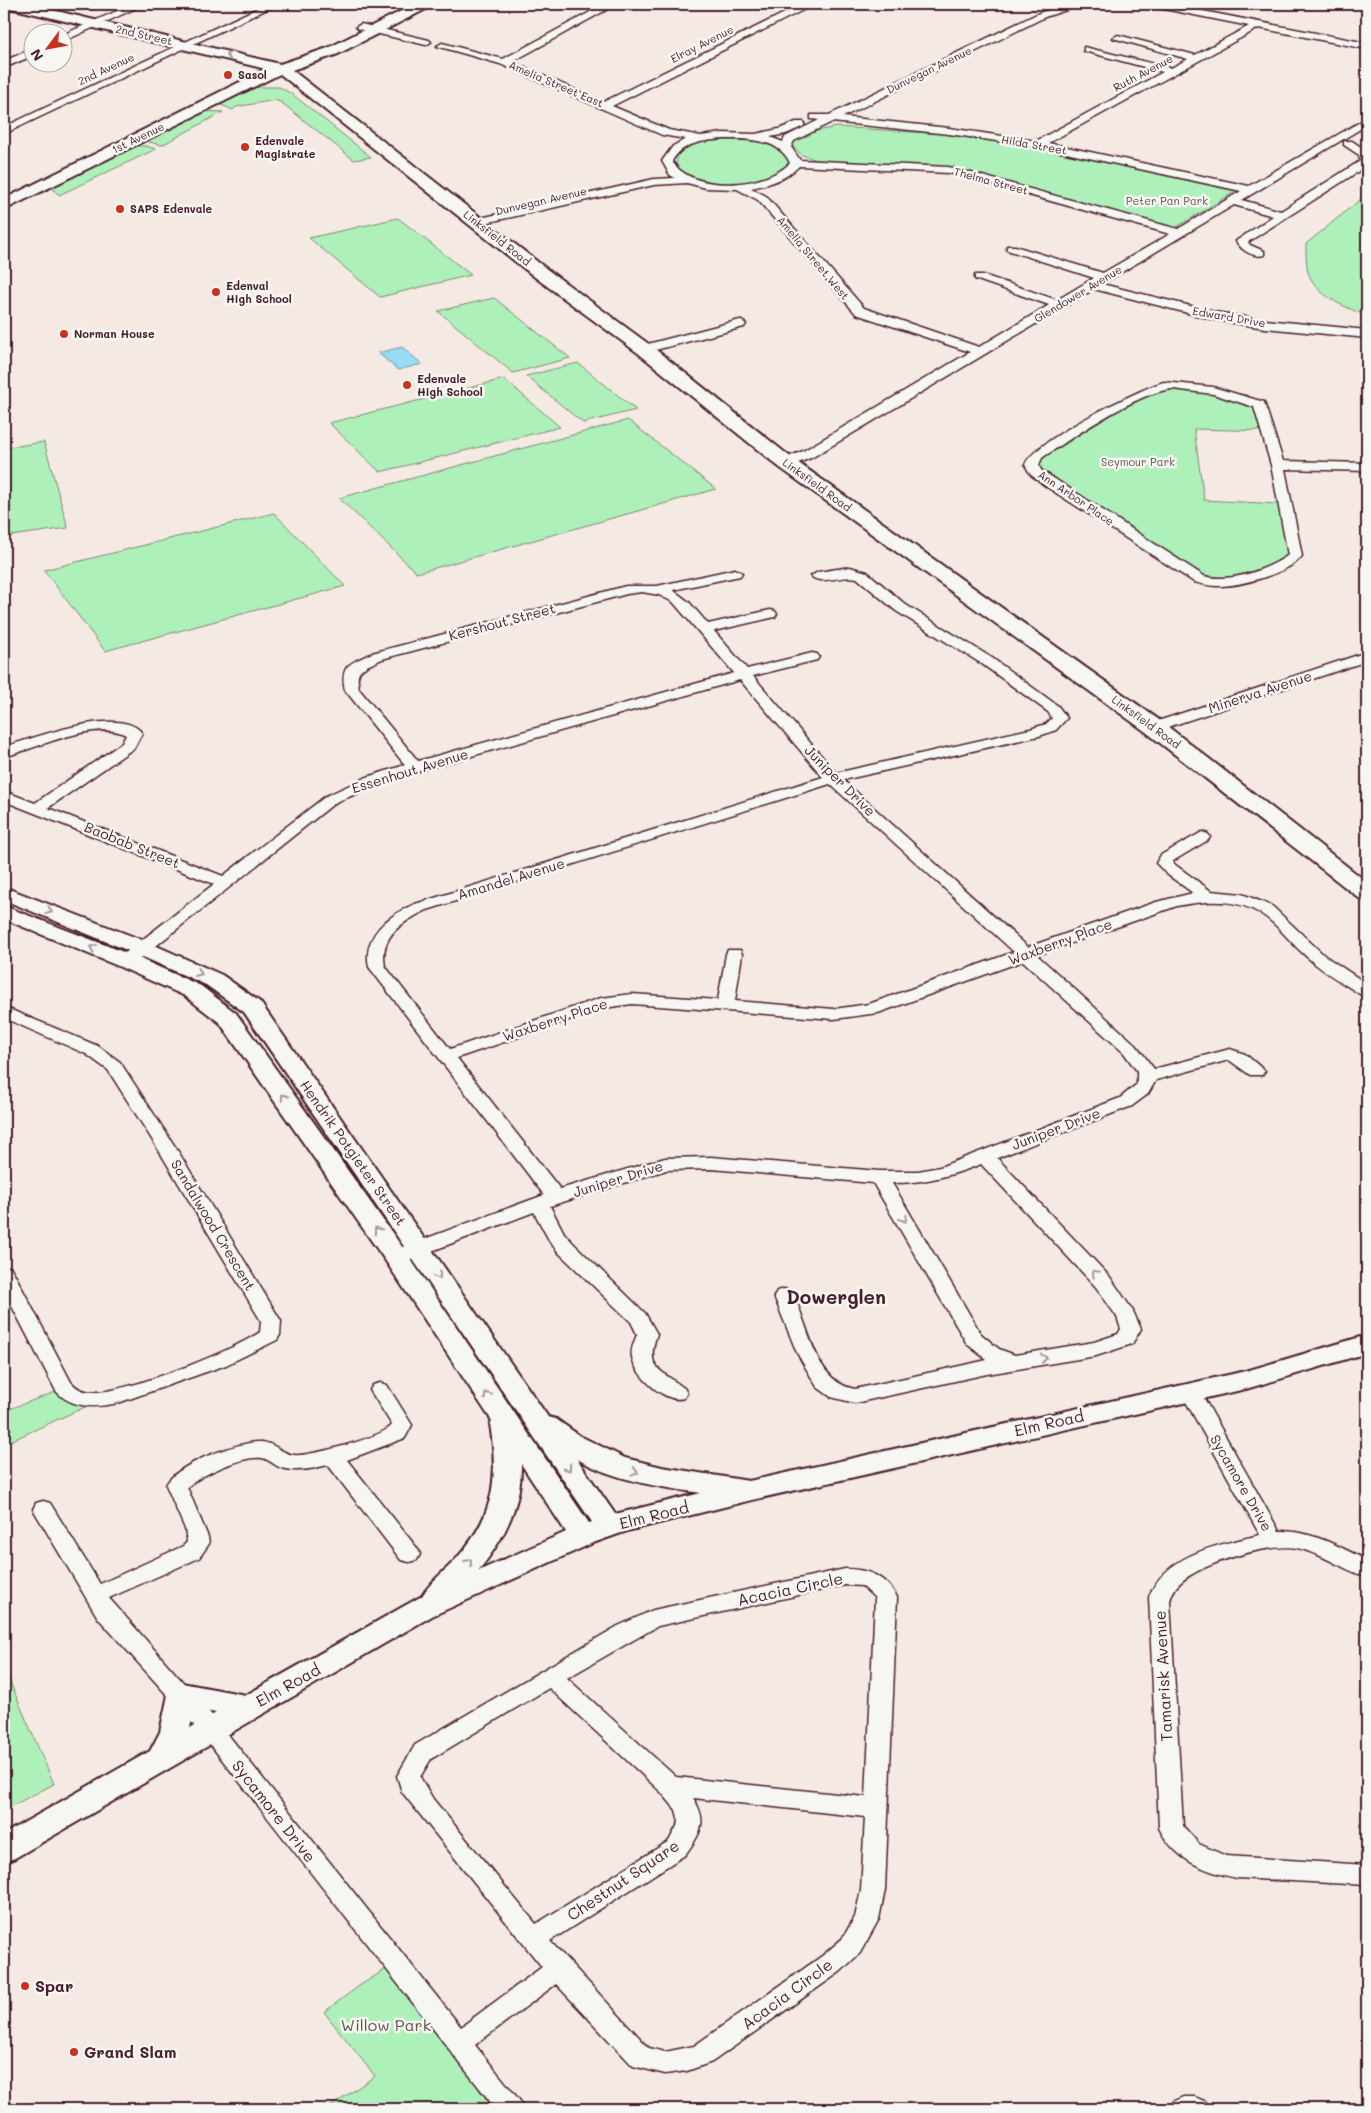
<svg xmlns="http://www.w3.org/2000/svg" width="1371" height="2113" viewBox="0 0 1371 2113" font-family="Mali,sans-serif">
  <style>
    .green { fill: #aef0b9; stroke: #7c8872 }
    .water { fill: #94ddf5; stroke: #7691a4 }
    .lines { fill: none; stroke-linecap: round; stroke-linejoin: round }
    .minor-casing { stroke: #4a1f2b; stroke-width: 3 }
    .tertiary-casing { stroke: #4a1f2b; stroke-width: 4 }
    .secondary-casing { stroke: #4a1f2b; stroke-width: 4 }
    .minor { fill: #f6f6f2; fill-rule: evenodd }
    .tertiary { fill: #f6f6f2; fill-rule: evenodd }
    .secondary { fill: #f6f6f2; fill-rule: evenodd }
    .oneway { stroke: #a99598 }
    .poi-dot { fill: #c8321e; stroke: #f6f6f2; stroke-width: 2 }
    .labels { text-anchor: middle; stroke-width: 5; stroke-linejoin: round; paint-order: stroke }
    .far-street-label { font-size: 11px; fill: #4a1f2b; stroke: #f6f6f2 }
    .far-poi-label { font-size: 11px; font-weight: bold; fill: #4a1f2b; stroke: #f6f6f2; text-anchor: start }
    .far-park-label { font-size: 11px; fill: #63534e; stroke: #f6f6f2 }
    .street-label { font-size: 14px; fill: #4a1f2b; stroke: #f6f6f2 }
    .near-street-label { font-size: 16px; fill: #4a1f2b; stroke: #f6f6f2 }
    .near-poi-label { font-size: 16px; font-weight: bold; fill: #4a1f2b; stroke: #f6f6f2; text-anchor: start }
    .near-park-label { font-size: 16px; fill: #63534e; stroke: #f6f6f2 }
    .district-label { font-size: 19px; font-weight: bold; fill: #4a1f2b; stroke: #f6f6f2 }
  </style>
  <rect width="100%" height="100%" fill="#f5eae3"/>
  <filter id="ink" filterUnits="userSpaceOnUse"><feTurbulence type="fractalNoise" baseFrequency=".02" numOctaves="2"/><feDisplacementMap in="SourceGraphic" scale="10" xChannelSelector="R" yChannelSelector="G"/><feConvolveMatrix kernelMatrix="1 2 1 2 8 2 1 2 1" color-interpolation-filters="sRGB"/></filter>
  <g filter="url(#ink)">
    <g class="green">
      <path d="M260 87H279L292 94 371 157 354 160 282 103 275 100 236 107 233 110 219 104 247 89Z"/>
      <path d="M203 111 223 112 162 145 149 142 153 135Z"/>
      <path d="M837 127 943 134 1034 147 1236 191 1175 228 953 169 820 161 802 155 791 145C799 132 823 130 837 127Z"/>
      <path d="M739 139C757 141 783 143 789 163 775 190 691 191 676 164L678 154 685 148 704 142Z"/>
      <path d="M132 146H146L156 149 59 195 51 187Z"/>
      <path d="M1367 194V316C1346 307 1316 297 1308 272 1306 264 1306 253 1306 244Z"/>
      <path d="M398 218 471 275 380 297 309 238Z"/>
      <path d="M494 298 570 358 513 373 438 311Z"/>
      <path d="M578 363 636 410 583 423 526 376Z"/>
      <path d="M504 379 560 427 380 472 329 423Z"/>
      <path d="M1183 385 1247 395 1265 406 1271 431 1194 429 1204 500 1279 504 1290 555 1271 565 1223 581 1198 576 1035 466V449L1147 388Z"/>
      <path d="M628 420 716 489 417 573 339 498Z"/>
      <path d="M44 442 68 528 4 537V448Z"/>
      <path d="M274 513 345 586 105 651 44 570Z"/>
      <path d="M61 1390 98 1401 4 1444V1411Z"/>
      <path d="M4 1668 54 1784 4 1810Z"/>
      <path d="M394 1964 493 2109H327L375 2076 324 2012 359 1986Z"/>
    </g>
    <path class="water" d="M402 347 422 364 398 370 378 353Z"/>
    <g class="lines">
      <g class="minor-casing">
        <g id="minor">
          <path d="M133 4H145L62 42V35Z"/>
          <path d="M266 4H278L4 134V127Z"/>
          <path d="M605 4H617L512 62 603 102 803 4H815L612 106 669 130 701 136 723 133 755 134 779 129 796 122H804V126L786 134 770 137 783 142 785 137 819 120 811 119V115H829L1039 13 1070 4H1085L1045 17 843 117 949 128 1036 141 1163 72 1084 51V47L1171 68 1188 59 1113 38 1118 35 1195 55 1249 26 1154 7 1149 4H1167L1367 43V49L1259 28 1048 143 1249 186 1367 118V125L1242 200 1281 211 1360 161 1359 155 1344 145V141H1352L1367 151V166L1248 242 1250 245 1264 251V255C1253 258 1241 250 1236 241L1273 216 1234 205 1102 284 1215 312 1265 320 1367 330V338L1265 328 1215 320 1094 289 813 457 791 466H781L779 463 781 460 803 451 970 352 856 314 758 200 737 189 706 188 687 183 654 185 476 225 472 224 470 222 476 219 654 179 675 178 670 175 662 161 673 146 686 139 662 135 500 64 437 46 442 43 503 59ZM832 122 949 134 1038 147 1241 191 1178 229 949 167 800 160 791 147 794 141ZM723 139C747 139 779 138 790 163 766 188 692 194 672 161 683 142 704 141 723 139ZM799 166 949 173 1170 234 1103 273 1015 246H1007V250L1094 278 1057 300 983 275H975V279L1049 305 979 347 864 308 766 196 751 188C770 184 785 180 799 166Z"/>
          <path d="M361 24 429 40 431 42 426 45 358 29 356 27Z"/>
          <path d="M32 49V56L4 68V61Z"/>
          <path d="M740 320 746 324 744 327 644 353 638 349 640 346Z"/>
          <path d="M1164 382 1213 387 1264 402 1283 461 1367 463V471L1285 469 1302 556C1290 573 1238 587 1217 586 1209 586 1202 584 1194 582L1047 487 1031 475 1025 465C1032 442 1139 389 1164 382ZM1173 389 1213 394 1254 407 1271 465 1288 555 1284 558C1263 571 1229 583 1204 576L1041 470 1039 465 1042 458C1072 438 1139 391 1173 389Z"/>
          <path d="M850 567 867 572 906 605 992 658 1058 706 1067 718 1056 730 1039 736 843 780 1028 947 1156 902 1193 893 1168 875 1156 863 1161 855 1202 832 1208 834 1210 837 1208 840 1173 861 1174 864 1211 891 1242 894 1272 906 1325 956 1367 984V996L1361 995C1343 983 1323 972 1307 957 1294 946 1284 933 1272 922 1245 898 1211 899 1177 906L1037 955 1136 1045 1154 1069 1230 1049 1245 1054 1265 1071 1262 1075H1250L1229 1060 1156 1080 1148 1094 1132 1106 997 1158 1110 1277 1133 1311 1141 1329 1132 1344 1096 1356 987 1374 855 1403 831 1397 817 1387 797 1353 774 1296 777 1291 784 1289 791 1291C810 1323 812 1381 855 1389L987 1360 967 1344 873 1183 711 1169 666 1170 550 1206 564 1233 574 1244 645 1313 657 1334C645 1368 659 1369 684 1388L687 1393 684 1398C665 1404 635 1375 632 1357 630 1349 635 1341 637 1334L631 1322 560 1254 550 1242 534 1212 403 1262 396 1264 389 1262 386 1257 389 1252 544 1195 369 967C362 935 389 915 415 904L823 777 740 680 401 776 336 802 132 965H120L118 961 120 957 214 884 4 801V791L35 803 122 743 126 735C96 719 35 749 4 757V747C31 739 121 704 142 733L134 748 48 808 223 876 326 796 367 777 405 765 345 690C339 664 352 663 372 653L626 586H657L735 569 742 573 740 576 673 590 689 602 708 624 770 610 775 611 777 614 775 617 714 631 747 669 812 653 817 654 819 657 817 660 753 676 836 773 1030 729 1046 724 1052 718 1048 712 982 664 896 611 857 578C844 574 820 586 811 576L818 572ZM642 592 659 595 673 602 734 673 418 761 359 689C354 667 365 668 382 659L627 594ZM830 784 1014 952 869 1004 834 1009 735 1001 742 954 740 950H728L726 954 718 1000 632 994 601 998 450 1049 385 966C379 936 402 922 427 910ZM1023 961 1124 1053 1137 1071V1084L1120 1098 940 1167 918 1171H879L711 1157 665 1158 560 1189 457 1058 604 1008 632 1004 834 1019 878 1013ZM981 1164 1096 1287 1117 1317 1121 1329 1118 1334 1094 1342 1015 1355 999 1349 981 1334 892 1183C925 1183 951 1176 981 1164Z"/>
          <path d="M1367 652V661L1159 730 1154 732 1146 727 1149 724Z"/>
          <path d="M4 1007 98 1046 120 1062 176 1148 281 1321 280 1335 277 1340 226 1365 118 1403C96 1408 72 1409 56 1391L4 1291V1266L11 1268 14 1273 71 1382C77 1389 84 1392 94 1392 126 1393 233 1351 260 1332L261 1321 158 1149 108 1070 86 1054 4 1018Z"/>
          <path d="M380 1383 387 1385 412 1425 405 1438 347 1460 417 1548 420 1554 417 1560 409 1562 401 1560 328 1465C312 1469 295 1473 279 1467 273 1464 268 1459 262 1458 243 1455 201 1475 187 1487L208 1537 209 1544 199 1558 109 1598 218 1722 461 2027 542 1967 402 1792 397 1776 415 1745 618 1626 653 1610 845 1569C868 1569 885 1576 897 1597L885 1890 879 1919 860 1953 840 1972 712 2062 687 2071 665 2074 633 2066 556 1984 475 2045 520 2101 524 2109H496L202 1734 98 1618 33 1509 36 1503 43 1501 50 1503 100 1584 183 1546 187 1542 185 1529 166 1485C177 1464 238 1441 262 1442 274 1443 283 1454 294 1455 309 1457 384 1437 392 1425L370 1390 373 1385ZM845 1585 862 1586 875 1598 866 1797 676 1777 567 1678 658 1626ZM549 1688 662 1793 676 1810 679 1822 669 1841 536 1924 433 1799 420 1777 431 1759ZM693 1798 865 1817 861 1890 855 1917 842 1939 822 1956 694 2046 665 2052 649 2048 550 1941 685 1855C700 1834 709 1822 693 1798Z"/>
          <path d="M1190 1384 1197 1386 1279 1531C1310 1530 1340 1547 1367 1560V1577C1343 1570 1322 1553 1297 1548 1268 1543 1203 1563 1181 1582 1175 1587 1172 1593 1170 1601L1183 1826 1199 1844 1226 1856 1367 1865V1885L1237 1878C1203 1871 1175 1860 1159 1828L1149 1597C1165 1554 1221 1544 1260 1535L1180 1391 1183 1386Z"/>
          <path d="M1184 2097H1195L1204 2101 1208 2109H1171L1175 2101Z"/>
        </g>
      </g>
      <g class="tertiary-casing">
        <path id="tertiary" d="M4 887 150 943 222 975 260 1002 548 1417 556 1419 580 1436 625 1458 662 1467 749 1481 1246 1371 1367 1335V1353L1246 1389 752 1500 627 1531 593 1543 432 1616 15 1858 4 1862V1834L150 1751 160 1732 168 1695 172 1687 182 1683 246 1695 422 1596C430 1582 445 1571 456 1559 494 1517 499 1479 490 1424L492 1421 387 1263 220 1023 185 996 118 966 4 919V906L134 956 201 986 236 1013 405 1251 589 1523 592 1522 244 1012 206 985 134 953 4 900ZM577 1459C614 1480 658 1487 701 1493L615 1514ZM521 1464 566 1532 478 1571C503 1541 522 1505 521 1464ZM194 1709 216 1713 190 1728Z"/>
      </g>
      <g class="secondary-casing">
        <path id="secondary" d="M4 4H27L280 64 328 48 415 4H432L430 7 338 54 292 70 548 270 650 345 793 459 1162 722 1367 882V900L1359 898 1146 732 779 467 638 353 536 278 280 74 4 210V199L266 69 6 7Z"/>
      </g>
      <use href="#minor" class="minor"/>
      <use href="#tertiary" class="tertiary"/>
      <use href="#secondary" class="secondary"/>
    </g>
    <defs><path id="oneway-chevron" d="M-2-3.5L2.5 0L-2 3.5" fill="none" stroke-width="1.6" stroke-linecap="round" stroke-linejoin="round" transform="scale(1.25)"/></defs>
    <g class="oneway">
      <use href="#oneway-chevron" transform="translate(229 55) rotate(-167)"/>
      <use href="#oneway-chevron" transform="translate(49 911) rotate(22)"/>
      <use href="#oneway-chevron" transform="translate(93 948) rotate(-158)"/>
      <use href="#oneway-chevron" transform="translate(199 973) rotate(24)"/>
      <use href="#oneway-chevron" transform="translate(284 1097) rotate(-125)"/>
      <use href="#oneway-chevron" transform="translate(904 1219) rotate(60)"/>
      <use href="#oneway-chevron" transform="translate(377 1230) rotate(-125)"/>
      <use href="#oneway-chevron" transform="translate(1095 1273) rotate(-135)"/>
      <use href="#oneway-chevron" transform="translate(438 1276) rotate(56)"/>
      <use href="#oneway-chevron" transform="translate(1044 1358) rotate(-9)"/>
      <use href="#oneway-chevron" transform="translate(487 1395) rotate(-123)"/>
      <use href="#oneway-chevron" transform="translate(568 1468) rotate(55)"/>
      <use href="#oneway-chevron" transform="translate(635 1472) rotate(15)"/>
      <use href="#oneway-chevron" transform="translate(469 1562) rotate(-51)"/>
    </g>
  </g>
  <g class="poi-dot">
    <circle cx="228" cy="75" r="5"/>
    <circle cx="245" cy="147" r="5"/>
    <circle cx="120" cy="209" r="5"/>
    <circle cx="216" cy="292" r="5"/>
    <circle cx="64" cy="334" r="5"/>
    <circle cx="407" cy="385" r="5"/>
    <circle cx="25" cy="1986" r="5"/>
    <circle cx="74" cy="2052" r="5"/>
  </g>
  <g class="labels">
    <g class="far-street-label">
      <text transform="translate(144 35) rotate(13)" y="4">2nd Street</text>
      <text transform="translate(702 44) rotate(-27)" y="4">Elray Avenue</text>
      <text transform="translate(106 69) rotate(-25)" y="4">2nd Avenue</text>
      <text transform="translate(929 70) rotate(-26)" y="4">Dunvegan Avenue</text>
      <text transform="translate(1143 73) rotate(-28)" y="4">Ruth Avenue</text>
      <text transform="translate(556 84) rotate(23)" y="4">Amelia Street East</text>
      <text transform="translate(138 138) rotate(-26)" y="4">1st Avenue</text>
      <text transform="translate(1034 145) rotate(10)" y="4">Hilda Street</text>
      <text transform="translate(991 181) rotate(15)" y="4">Thelma Street</text>
      <text transform="translate(541 201) rotate(-13)" y="4">Dunvegan Avenue</text>
      <text transform="translate(497 238) rotate(38)" y="4">Linksfield Road</text>
      <text transform="translate(813 258) rotate(50)" y="4">Amelia Street West</text>
      <text transform="translate(1078 294) rotate(-31)" y="4">Glendower Avenue</text>
      <text transform="translate(1229 317) rotate(10)" y="4">Edward Drive</text>
      <text transform="translate(817 485) rotate(36)" y="4">Linksfield Road</text>
      <text transform="translate(1076 498) rotate(34)" y="4">Ann Arbor Place</text>
      <text transform="translate(1146 722) rotate(36)" y="4">Linksfield Road</text>
    </g>
    <g class="far-poi-label">
      <text x="238" y="79">Sasol</text>
      <text x="255" y="145">Edenvale<tspan x="255" dy="13">Magistrate</tspan></text>
      <text x="130" y="213">SAPS Edenvale</text>
      <text x="226" y="290">Edenval<tspan x="226" dy="13">High School</tspan></text>
      <text x="74" y="338">Norman House</text>
      <text x="417" y="383">Edenvale<tspan x="417" dy="13">High School</tspan></text>
    </g>
    <g class="far-park-label">
      <text x="1167" y="205">Peter Pan Park</text>
      <text x="1138" y="466">Seymour Park</text>
    </g>
    <g class="street-label">
      <text transform="translate(502 622) rotate(-15)" y="5">Kershout Street</text>
      <text transform="translate(1260 692) rotate(-18)" y="5">Minerva Avenue</text>
      <text transform="translate(410 771) rotate(-17)" y="5">Essenhout Avenue</text>
      <text transform="translate(840 781) rotate(45)" y="5">Juniper Drive</text>
      <text transform="translate(132 845) rotate(22)" y="5">Baobab Street</text>
      <text transform="translate(511 879) rotate(-17)" y="5">Amandel Avenue</text>
      <text transform="translate(1060 942) rotate(-20)" y="5">Waxberry Place</text>
      <text transform="translate(555 1020) rotate(-18)" y="5">Waxberry Place</text>
      <text transform="translate(1056 1129) rotate(-21)" y="5">Juniper Drive</text>
      <text transform="translate(353 1153) rotate(55)" y="5">Hendrik Potgieter Street</text>
      <text transform="translate(618 1179) rotate(-17)" y="5">Juniper Drive</text>
      <text transform="translate(213 1225) rotate(59)" y="5">Sandalwood Crescent</text>
      <text transform="translate(1241 1483) rotate(60)" y="5">Sycamore Drive</text>
    </g>
    <g class="near-street-label">
      <text transform="translate(1049 1423) rotate(-13)" y="6">Elm Road</text>
      <text transform="translate(654 1515) rotate(-14)" y="6">Elm Road</text>
      <text transform="translate(790 1589) rotate(-12)" y="6">Acacia Circle</text>
      <text transform="translate(1163 1676) rotate(-93)" y="6">Tamarisk Avenue</text>
      <text transform="translate(288 1685) rotate(-29)" y="6">Elm Road</text>
      <text transform="translate(274 1811) rotate(52)" y="6">Sycamore Drive</text>
      <text transform="translate(623 1880) rotate(-34)" y="6">Chestnut Square</text>
      <text transform="translate(787 1994) rotate(-36)" y="6">Acacia Circle</text>
    </g>
    <g class="near-poi-label">
      <text x="35" y="1992">Spar</text>
      <text x="84" y="2058">Grand Slam</text>
    </g>
    <g class="near-park-label">
      <text x="386" y="2031">Willow Park</text>
    </g>
    <g class="district-label">
      <text x="836" y="1304">Dowerglen</text>
    </g>
  </g>
  <rect width="1371" height="2113" fill="none" stroke="#f6f6f2" stroke-width="20"/>
  <rect x="10" y="10" width="1351" height="2093" fill="none" stroke="#4a1f2b" stroke-width="2" filter="url(#ink)"/>
  <g transform="translate(48 48) rotate(238)"><circle r="24" fill="#f6f6f2" stroke="#b1a0a2"/>
  <path d="M0-4L9 19L0 12L-9 19Z" fill="#c8321e"/>
  <text y="-8" font-size="14" font-weight="bold" text-anchor="middle" fill="#4a1f2b">N</text>
  </g>
</svg>
